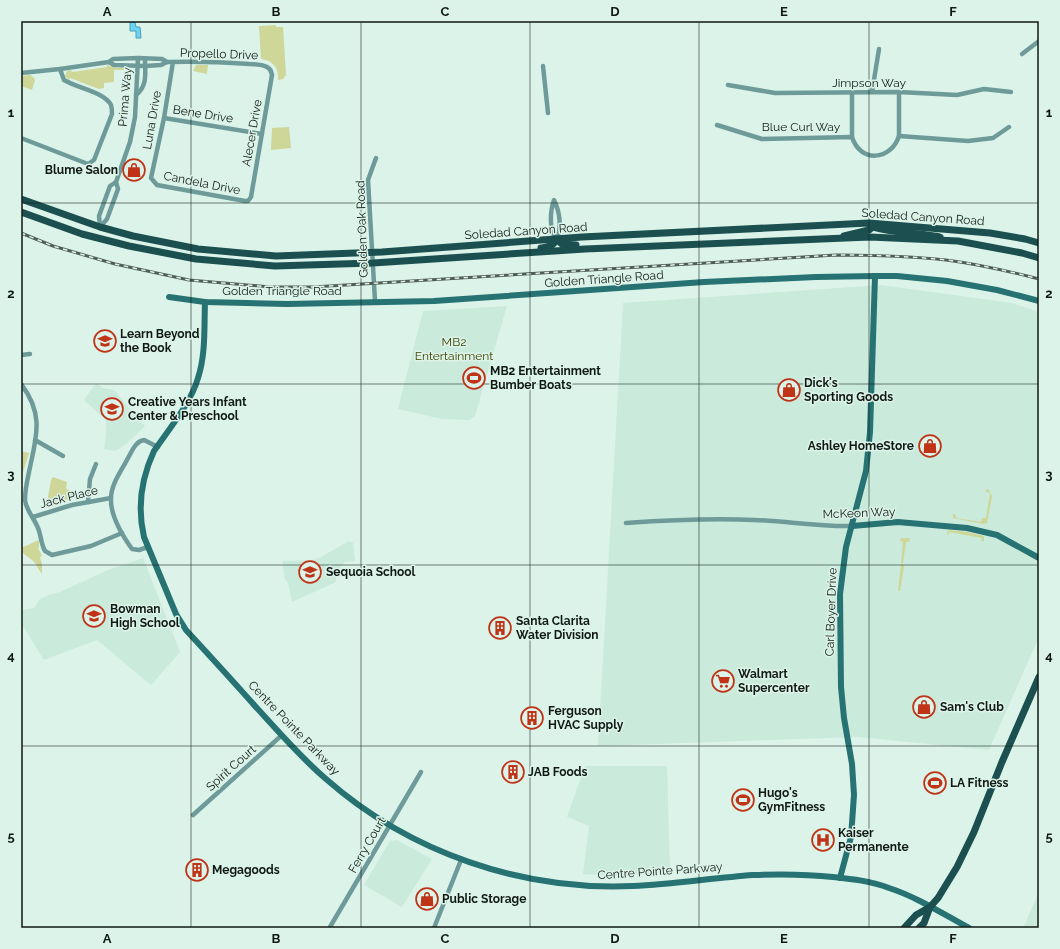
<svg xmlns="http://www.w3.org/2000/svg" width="1060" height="949" viewBox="0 0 1060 949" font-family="Raleway,sans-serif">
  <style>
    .built { fill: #caeadc }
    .green { fill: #ced698 }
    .water { fill: #6bd4f5; stroke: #509cb2 }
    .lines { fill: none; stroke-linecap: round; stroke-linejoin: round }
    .street { stroke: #6e9b9a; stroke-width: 4.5 }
    .secondary { stroke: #277272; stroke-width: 6 }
    .primary { stroke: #1c5050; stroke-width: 7 }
    .rail-casing { stroke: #515e58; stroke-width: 3 }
    .rail { stroke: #dcf3e9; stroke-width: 1.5; stroke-dasharray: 4.5; stroke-linecap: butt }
    .grid { fill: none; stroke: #111915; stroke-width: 1; stroke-opacity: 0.55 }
    .labels { text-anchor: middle; stroke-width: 3; stroke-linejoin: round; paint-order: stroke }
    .street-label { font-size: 12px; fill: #111915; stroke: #dcf3e9 }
    .poi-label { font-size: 12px; font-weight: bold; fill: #111915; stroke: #dcf3e9; text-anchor: start }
    .park-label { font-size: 12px; fill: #404502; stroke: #dcf3e9 }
    .neatline { fill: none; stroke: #111915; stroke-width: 1.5 }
    .grid-label { font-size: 13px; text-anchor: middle; font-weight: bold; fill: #111915 }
  </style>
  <rect width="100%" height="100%" fill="#dcf3e9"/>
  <g class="built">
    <path d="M881 285 1012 303 1039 312V637L989 750 858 737 598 746 623 303Z"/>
    <path d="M507 306 475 416 469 420 442 419 398 409 423 311Z"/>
    <path d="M96 383 103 388 114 390 145 426 125 445 115 451 104 449 106 436V420L84 400Z"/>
    <path d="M349 541 353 543 355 561 345 562 339 568 336 574V582L292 602 288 583 286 580H285L282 561 313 560 321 557Z"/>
    <path d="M143 558 180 652 151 685 97 640 44 660 21 623V610L34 608 40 599 48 595 60 592 108 570Z"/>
    <path d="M585 766H667L670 871 651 874 616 876 583 874 589 826 567 817Z"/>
    <path d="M397 840 432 859 402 907 364 885 390 841Z"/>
    <path d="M1039 892V928H1023Z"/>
  </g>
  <g class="green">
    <path d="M276 25V27H283L286 75 283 79 278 80C279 68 273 60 261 59L259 26Z"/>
    <path d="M107 65 116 68H124V70H114V82L104 83V88L99 89 70 78 69 80 65 76 67 71 71 70 72 72 107 67Z"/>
    <path d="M196 65H208L207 74 193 71Z"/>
    <path d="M30 75 33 77 35 80 32 90 21 86V76Z"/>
    <path d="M289 127 291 148 271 150 272 128Z"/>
    <path d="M21 451 29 453 21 479Z"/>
    <path d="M53 477 67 482 66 489 81 494 80 496 62 501V504L51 507 48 497 51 480Z"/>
    <path d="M988 489 992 496 987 523 983 524 953 518V514H955L956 518 981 522 982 518H986L990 493 986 492V490Z"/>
    <path d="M949 530 967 532 984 536V541H981L982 538 949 532 948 536 947 532Z"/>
    <path d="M901 538H909L910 539 909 542H906L903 563H901L903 542 900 541Z"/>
    <path d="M39 540V547L38 548 42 556 40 557 42 564V574C39 571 38 567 35 563 30 557 23 556 21 548Z"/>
    <path d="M901 564H903L904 567 900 591H898Z"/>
  </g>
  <g class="water">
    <path d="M130 22H135L136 27H140L141 38H136V31H130Z"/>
    <path d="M473 369 482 374 480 384 478 388 470 385 467 378 469 370Z"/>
  </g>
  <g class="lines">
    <g class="street">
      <path d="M1022 54 1039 41"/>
      <path d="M138 58 162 59 167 62 161 65 145 66 114 65 109 62 113 59Z"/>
      <path d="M167 62C194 61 221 62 249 64 255 64 262 64 267 67 271 69 271 71 272 75L251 197 248 201H245L157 185 151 178 164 118 173 62"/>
      <path d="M543 66 548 113"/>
      <path d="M21 73 60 69 109 62"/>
      <path d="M728 85 775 93 899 92 957 95 984 89 1011 92"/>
      <path d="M852 92V137"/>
      <path d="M872 92 879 49"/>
      <path d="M899 92V136"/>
      <path d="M136 95C148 86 145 72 145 59"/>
      <path d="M164 118 262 134"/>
      <path d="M717 125 762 139 852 137C860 163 891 161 899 136L968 141 993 138 1009 127"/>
      <path d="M21 138 88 164 94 160 112 114C112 111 112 108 111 105 104 92 77 88 64 80L60 69"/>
      <path d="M554 200C559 210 563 229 556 239 549 230 550 211 554 200Z"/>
      <path d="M100 227 107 219 118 189 116 182 130 142 135 117 138 58"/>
      <path d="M100 227 99 216 110 186 116 182"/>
      <path d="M375 301 368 180 376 158"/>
      <path d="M21 355 30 354"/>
      <path d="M21 384C45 415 36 438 29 472 27 481 25 491 25 500 26 510 34 518 38 528 41 535 41 544 45 551L52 555 91 546 122 533"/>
      <path d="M35 440 63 456"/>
      <path d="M88 502 90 479 96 464"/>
      <path d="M33 517 72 505 111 498"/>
      <path d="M626 523C669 520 712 518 754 520 787 521 819 527 852 526"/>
      <path d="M148 547 139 550 132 549C122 535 110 516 111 498 111 484 122 470 128 458 132 451 136 441 144 440L158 447"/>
      <path d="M193 815 282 735"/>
      <path d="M331 928 330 927 421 772"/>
      <path d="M434 928 461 860"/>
    </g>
    <g class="secondary">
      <path d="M169 297 205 302 287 304 434 301 704 282 816 277 875 276H897L947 281 997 290 1039 301"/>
      <path d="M205 302C204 326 206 354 198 378 191 403 169 429 154 451 141 479 137 507 144 537L176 614 186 630C209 655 232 680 255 706 278 731 300 757 326 779 410 853 522 891 633 886 673 884 713 878 753 875 779 874 806 874 833 877 852 879 871 881 889 888 917 897 943 914 969 928"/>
      <path d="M852 526 898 522 967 528 997 535 1039 558"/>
      <path d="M840 878 851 837 854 795 852 764 844 718 841 687 840 594 846 547 866 471 870 432 875 276"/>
    </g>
    <g class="primary">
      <path d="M21 199 100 227 133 236 198 249 276 256 382 252 582 237 869 223 990 233 1025 239 1039 243"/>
      <path d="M21 212 82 234 129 246 196 259 275 266 373 263 585 249 870 237 958 241 1022 253 1039 258"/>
      <path d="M870 225C878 232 926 233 940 237"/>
      <path d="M844 236 869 230 875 225"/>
      <path d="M541 248C547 247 554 247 556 239L562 244 576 245"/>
      <path d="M904 928 916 915 930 907 938 898 957 867 974 832 1002 762 1039 677"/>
      <path d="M919 928 924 923 930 907"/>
    </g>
    <g class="rail-casing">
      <path id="rail" d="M21 233 53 246 115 264 189 280 270 287H313L836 255C872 255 909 256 946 260 977 264 1008 271 1039 279"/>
    </g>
    <use href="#rail" class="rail"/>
  </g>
  <path class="grid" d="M191 21V928M361 21V928M530 21V928M699 21V928M869 21V928M21 203H1039M21 384H1039M21 565H1039M21 746H1039"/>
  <defs>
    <g id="shop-ring" transform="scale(1.15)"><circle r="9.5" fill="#dcf3e9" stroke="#bf3417" stroke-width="1.5"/><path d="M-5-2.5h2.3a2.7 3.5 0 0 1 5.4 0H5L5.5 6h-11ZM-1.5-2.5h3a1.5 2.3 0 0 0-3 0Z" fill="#bf3417"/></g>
    <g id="school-ring" transform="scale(1.15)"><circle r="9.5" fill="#dcf3e9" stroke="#bf3417" stroke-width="1.5"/><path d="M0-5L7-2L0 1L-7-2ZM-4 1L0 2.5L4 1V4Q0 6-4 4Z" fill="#bf3417"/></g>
    <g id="stadium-ring" transform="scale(1.15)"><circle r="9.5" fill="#dcf3e9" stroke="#bf3417" stroke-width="1.5"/><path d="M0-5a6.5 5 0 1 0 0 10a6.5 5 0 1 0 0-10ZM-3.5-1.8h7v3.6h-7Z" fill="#bf3417"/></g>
    <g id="building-ring" transform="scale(1.15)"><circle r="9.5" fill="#dcf3e9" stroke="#bf3417" stroke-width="1.5"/><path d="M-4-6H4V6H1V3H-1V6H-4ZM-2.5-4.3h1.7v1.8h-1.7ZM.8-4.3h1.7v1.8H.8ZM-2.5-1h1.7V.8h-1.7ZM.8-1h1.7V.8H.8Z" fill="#bf3417"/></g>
    <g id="supermarket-ring" transform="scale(1.15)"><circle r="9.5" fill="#dcf3e9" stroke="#bf3417" stroke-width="1.5"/><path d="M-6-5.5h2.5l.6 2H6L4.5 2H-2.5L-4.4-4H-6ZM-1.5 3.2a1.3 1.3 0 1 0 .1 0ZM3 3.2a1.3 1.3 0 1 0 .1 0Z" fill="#bf3417"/></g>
    <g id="hospital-ring" transform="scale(1.15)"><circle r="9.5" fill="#dcf3e9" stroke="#bf3417" stroke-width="1.5"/><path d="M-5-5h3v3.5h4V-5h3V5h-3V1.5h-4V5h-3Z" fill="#bf3417"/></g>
  </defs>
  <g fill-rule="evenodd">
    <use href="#shop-ring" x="134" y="170"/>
    <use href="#school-ring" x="105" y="341"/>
    <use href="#stadium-ring" x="474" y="378"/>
    <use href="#shop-ring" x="789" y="390"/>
    <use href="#school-ring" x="112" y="409"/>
    <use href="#shop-ring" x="930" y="446"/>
    <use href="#school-ring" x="310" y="572"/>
    <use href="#school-ring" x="94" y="616"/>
    <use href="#building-ring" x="500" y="628"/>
    <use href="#supermarket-ring" x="723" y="681"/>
    <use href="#shop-ring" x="924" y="707"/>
    <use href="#building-ring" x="532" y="718"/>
    <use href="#building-ring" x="513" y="772"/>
    <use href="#stadium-ring" x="935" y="783"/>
    <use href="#stadium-ring" x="743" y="800"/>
    <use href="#hospital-ring" x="823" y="840"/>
    <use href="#building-ring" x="197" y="870"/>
    <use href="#shop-ring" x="427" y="899"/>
  </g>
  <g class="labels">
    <g class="street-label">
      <text transform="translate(219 54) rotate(2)" y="4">Propello Drive</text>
      <text x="869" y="87">Jimpson Way</text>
      <text transform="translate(125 97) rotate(-85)" y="4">Prima Way</text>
      <text transform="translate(203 114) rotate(9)" y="4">Bene Drive</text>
      <text transform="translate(152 120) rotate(-80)" y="4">Luna Drive</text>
      <text x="801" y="131">Blue Curl Way</text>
      <text transform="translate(252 133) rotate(-80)" y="4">Alecer Drive</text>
      <text transform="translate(202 183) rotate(11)" y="4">Candela Drive</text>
      <text transform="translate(923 217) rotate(4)" y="4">Soledad Canyon Road</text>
      <text transform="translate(362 229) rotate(-92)" y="4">Golden Oak Road</text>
      <text transform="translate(526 231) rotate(-4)" y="4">Soledad Canyon Road</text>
      <text transform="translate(604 279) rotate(-4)" y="4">Golden Triangle Road</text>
      <text x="282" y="295">Golden Triangle Road</text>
      <text transform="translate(69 497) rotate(-14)" y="4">Jack Place</text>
      <text transform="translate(859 513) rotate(-2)" y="4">McKeon Way</text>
      <text transform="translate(831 612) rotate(-88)" y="4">Carl Boyer Drive</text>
      <text transform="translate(294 728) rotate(46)" y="4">Centre Pointe Parkway</text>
      <text transform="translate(231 768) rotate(-42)" y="4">Spirit Court</text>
      <text transform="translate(367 845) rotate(-60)" y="4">Ferry Court</text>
      <text transform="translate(660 871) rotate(-4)" y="4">Centre Pointe Parkway</text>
    </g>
    <g class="poi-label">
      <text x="118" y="174" text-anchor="end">Blume Salon</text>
      <text x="120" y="338">Learn Beyond<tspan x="120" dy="14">the Book</tspan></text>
      <text x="490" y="375">MB2 Entertainment<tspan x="490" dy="14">Bumber Boats</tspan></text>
      <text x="804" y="387">Dick's<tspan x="804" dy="14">Sporting Goods</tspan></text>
      <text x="128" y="406">Creative Years Infant<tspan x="128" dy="14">Center &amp; Preschool</tspan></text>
      <text x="914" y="450" text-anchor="end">Ashley HomeStore</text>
      <text x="326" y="576">Sequoia School</text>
      <text x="110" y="613">Bowman<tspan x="110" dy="14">High School</tspan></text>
      <text x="516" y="625">Santa Clarita<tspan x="516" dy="14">Water Division</tspan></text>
      <text x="738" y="678">Walmart<tspan x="738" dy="14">Supercenter</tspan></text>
      <text x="940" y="711">Sam's Club</text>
      <text x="548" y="715">Ferguson<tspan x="548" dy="14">HVAC Supply</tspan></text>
      <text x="528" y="776">JAB Foods</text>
      <text x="950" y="787">LA Fitness</text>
      <text x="758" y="797">Hugo's<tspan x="758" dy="14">GymFitness</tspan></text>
      <text x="838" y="837">Kaiser<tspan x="838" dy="14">Permanente</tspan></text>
      <text x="212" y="874">Megagoods</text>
      <text x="442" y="903">Public Storage</text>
    </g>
    <g class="park-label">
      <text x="454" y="346">MB2<tspan x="454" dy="14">Entertainment</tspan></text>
    </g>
  </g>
  <rect width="1060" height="949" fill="none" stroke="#dcf3e9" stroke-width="44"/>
  <rect x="22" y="22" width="1016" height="905" class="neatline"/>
  <g class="grid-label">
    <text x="107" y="16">A</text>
    <text x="276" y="16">B</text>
    <text x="445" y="16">C</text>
    <text x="615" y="16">D</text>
    <text x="784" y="16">E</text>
    <text x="953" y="16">F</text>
    <text x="11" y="117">1</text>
    <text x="1049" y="117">1</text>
    <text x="11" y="298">2</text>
    <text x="1049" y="298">2</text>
    <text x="11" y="479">3</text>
    <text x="1049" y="479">3</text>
    <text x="11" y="660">4</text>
    <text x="1049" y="660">4</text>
    <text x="11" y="841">5</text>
    <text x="1049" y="841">5</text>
    <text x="107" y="943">A</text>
    <text x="276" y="943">B</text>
    <text x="445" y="943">C</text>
    <text x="615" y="943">D</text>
    <text x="784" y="943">E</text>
    <text x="953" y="943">F</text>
  </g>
</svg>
